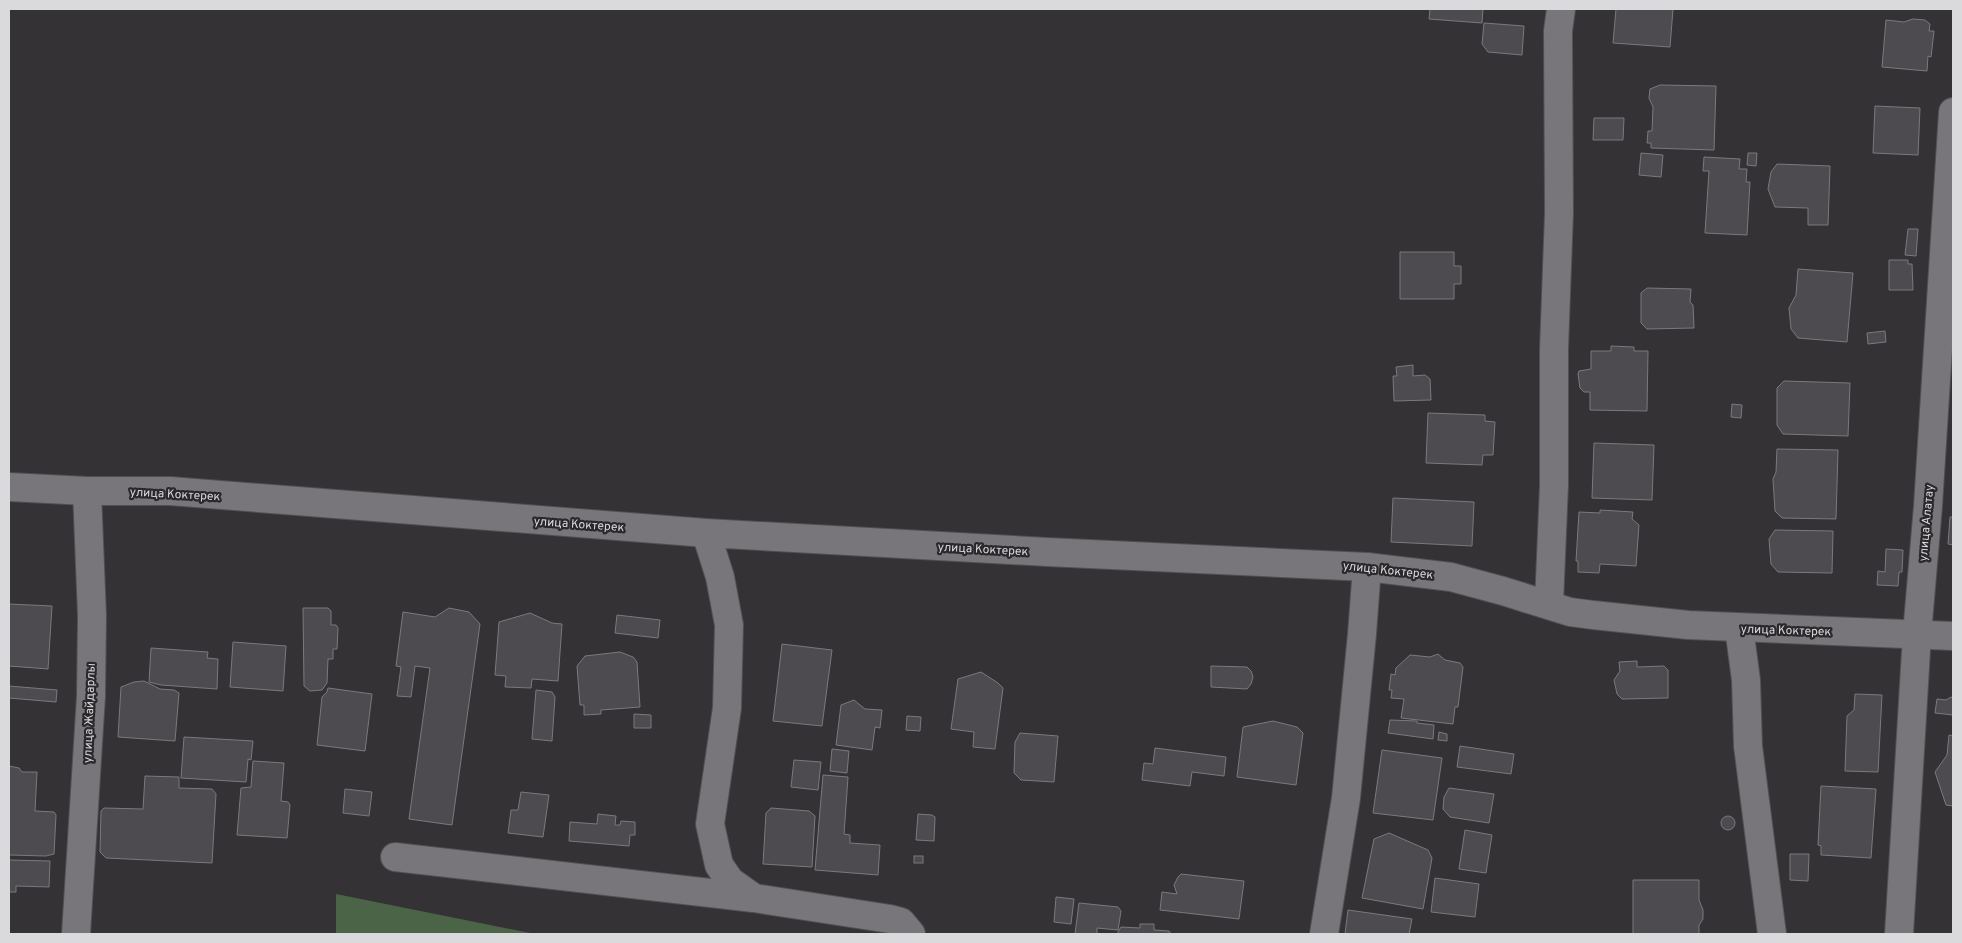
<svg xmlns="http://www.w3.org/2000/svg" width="1962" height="943" viewBox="0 0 1962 943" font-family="Overpass,sans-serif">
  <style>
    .green { fill: #4b6347 }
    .building { fill: #4d4b4f; stroke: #7b797d }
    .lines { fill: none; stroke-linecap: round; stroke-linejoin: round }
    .minor-casing { stroke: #504f52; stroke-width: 30 }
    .minor { stroke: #78767a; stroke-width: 28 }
    .labels { text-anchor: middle; stroke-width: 4.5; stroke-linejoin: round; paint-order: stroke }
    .street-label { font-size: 12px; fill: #dad9db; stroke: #2a282b }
  </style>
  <rect width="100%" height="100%" fill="#343235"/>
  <path class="green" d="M336 894 535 934H336Z"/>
  <g class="building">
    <path d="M1430 9H1483L1482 23 1429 19Z"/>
    <path d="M1616 9H1673L1670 47 1613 43Z"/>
    <path d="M1913 19 1925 20 1930 24 1929 31H1934L1931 57 1928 56 1927 71 1882 67 1886 20 1904 22Z"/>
    <path d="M1484 23 1524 26 1522 55 1488 52 1482 44Z"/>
    <path d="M1660 85 1716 86 1714 150 1651 148V143H1647L1648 131H1652L1653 107 1649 98 1650 89Z"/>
    <path d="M1875 106 1920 108 1918 155 1873 153Z"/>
    <path d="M1594 118H1624L1623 140H1593Z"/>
    <path d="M1641 153 1663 155 1661 177 1639 175Z"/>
    <path d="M1748 153H1757L1756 166 1747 165Z"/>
    <path d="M1704 157 1740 159 1739 169H1747L1746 182H1750L1747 235 1705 233 1709 171H1703Z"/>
    <path d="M1777 164 1830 166 1828 225H1808V208L1775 207 1768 189 1771 172Z"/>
    <path d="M1908 229H1918L1916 256 1905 255Z"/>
    <path d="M1400 252H1454V266H1461V284H1454V299H1400Z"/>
    <path d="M1889 260H1908V264H1912L1913 290H1889Z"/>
    <path d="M1798 269 1853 273 1847 342 1798 338 1791 329 1789 308 1796 295Z"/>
    <path d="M1647 288 1691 289 1690 302 1693 305 1694 328 1647 329 1641 323V293Z"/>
    <path d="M1885 331 1886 342 1868 344 1867 333Z"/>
    <path d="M1611 346 1634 347V351H1648L1647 411 1590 410V392H1584L1580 388 1578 374 1579 371 1591 369V351H1611Z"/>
    <path d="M1413 365V376L1425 375 1430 379 1431 400 1394 401 1393 376H1397L1396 367Z"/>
    <path d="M1784 381 1850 383 1848 436 1783 434 1777 425V388Z"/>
    <path d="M1732 404 1742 405 1741 418 1731 417Z"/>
    <path d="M1428 413 1485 415V421L1495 422 1493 455H1483L1482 465 1426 463Z"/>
    <path d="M1594 443 1654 445 1652 500 1592 498Z"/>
    <path d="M1777 449 1838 450 1836 519 1782 518 1775 511 1773 479 1776 472Z"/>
    <path d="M1393 498 1474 502 1472 546 1391 542Z"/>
    <path d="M1600 510 1633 512 1632 519 1639 525 1636 566 1600 564 1599 573 1578 572V561H1576L1579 512 1600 513Z"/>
    <path d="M1950 517H1953V545L1948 544Z"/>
    <path d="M1775 530 1833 531 1832 573 1778 572 1771 564 1769 539Z"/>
    <path d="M1886 549 1903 550 1902 572H1899L1898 586 1877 585 1878 571 1885 572Z"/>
    <path d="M9 604 52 606 48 669 9 666Z"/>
    <path d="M303 608H328L331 611V625H336L338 628 337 649H333V659H328L327 683 322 690 310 691 304 686Z"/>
    <path d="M449 608 469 612 480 624 452 825 409 819 430 668 415 666 411 697 397 696 401 667 396 666 403 612 435 617Z"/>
    <path d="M530 613 552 623 562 624 558 681 532 679 531 688 505 687 506 676 495 675 499 622Z"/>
    <path d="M617 615 660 620 658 638 615 633Z"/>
    <path d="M233 642 286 646 283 691 230 687Z"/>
    <path d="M782 644 832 650 822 726 773 721Z"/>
    <path d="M151 648 208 652 207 658 218 659 217 689 161 685 149 682Z"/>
    <path d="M620 652 633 657 637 662 640 707 601 710V714L584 715V705H580L577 666 585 656Z"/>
    <path d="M1438 654 1445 660 1460 663 1463 667 1458 707H1455L1453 724 1401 718 1404 699 1391 698 1392 690H1389L1391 674 1395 675 1396 668 1410 655 1430 657Z"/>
    <path d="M1637 661V667L1664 666 1668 670V698L1622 699 1617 694 1614 680 1620 671 1619 662Z"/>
    <path d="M1211 666 1247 667 1251 671 1253 677 1251 684 1247 689 1211 687Z"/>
    <path d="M981 672 998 683 1003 688 995 749 973 747 974 732 951 729 958 679Z"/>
    <path d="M144 681 160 689 174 690 179 693 175 741 118 737 121 687 134 682Z"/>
    <path d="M9 686 57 690 56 702 9 698Z"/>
    <path d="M328 688 372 694 365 751 317 745 322 697 327 692Z"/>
    <path d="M536 690 552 692 555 697 552 741 532 739Z"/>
    <path d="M1855 694 1882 695 1878 772 1845 771 1847 716 1854 710Z"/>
    <path d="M1951 697 1953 698V715L1935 713 1937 699 1946 700Z"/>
    <path d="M854 700 865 709 882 710 880 728 875 727 872 750 836 745 841 705Z"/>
    <path d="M634 714 651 715V728H634Z"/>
    <path d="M907 716 921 717 920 731 906 730Z"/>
    <path d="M1390 720 1417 721V723L1434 725 1433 739 1388 733Z"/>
    <path d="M1273 721 1297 727 1303 733 1296 785 1237 777 1243 727Z"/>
    <path d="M1439 732 1447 734V741L1438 740Z"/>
    <path d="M1020 733 1058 736 1054 782 1021 780 1014 773 1015 742Z"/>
    <path d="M1949 735 1953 736V806L1946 805 1935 772 1947 755Z"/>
    <path d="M184 737 253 741 251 760 248 759 246 782 181 778Z"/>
    <path d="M1460 746 1514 754 1511 774 1457 767Z"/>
    <path d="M1155 748 1226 757 1224 776 1192 772 1190 786 1142 780 1144 763 1153 764Z"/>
    <path d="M832 749 849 751 847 773 830 771Z"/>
    <path d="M1382 750 1442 758 1433 820 1373 813Z"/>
    <path d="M794 760 821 762 818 790 791 787Z"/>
    <path d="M253 761 284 763 281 801 288 802 290 805 287 838 237 835 241 788 251 787Z"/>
    <path d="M9 766 19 768 22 772H37L35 811 54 812 56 815 54 854 46 856 9 855Z"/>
    <path d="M823 775 848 777 844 834 850 835V843L880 845 878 875 815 870Z"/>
    <path d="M145 776 179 777V788L212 789 216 794 212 863 106 858 100 852 101 811 104 808 143 809Z"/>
    <path d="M1821 786 1876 789 1871 858 1821 855V846L1818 845Z"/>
    <path d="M1449 788 1494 794 1489 823 1450 817 1443 809 1444 797Z"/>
    <path d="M345 789 372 792 369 816 343 813Z"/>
    <path d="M521 792 549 795 543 837 508 833 511 810H518Z"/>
    <path d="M771 808 809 811 815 816 812 867 763 864 766 813Z"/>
    <path d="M598 814 616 816 615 825H620L621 821 635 822V835H630L629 846 569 841 570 822 597 824Z"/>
    <path d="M918 814 932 815 935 817 934 841 916 840Z"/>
    <circle cx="1728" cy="823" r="7"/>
    <path d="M1465 830 1492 835 1486 873 1459 869Z"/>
    <path d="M1389 833 1428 850 1432 858 1423 909 1362 898 1374 839Z"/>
    <path d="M1790 854H1809L1808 881 1790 880Z"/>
    <rect x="914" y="856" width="9" height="7"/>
    <path d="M9 860 50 861 49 887 16 886V892H9Z"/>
    <path d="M1181 874 1244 881 1239 919 1160 910 1162 892 1177 894 1174 885 1178 877Z"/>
    <path d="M1435 878 1479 884 1475 917 1431 912Z"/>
    <path d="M1633 880H1699V900L1703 910V919L1699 925V934H1633Z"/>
    <path d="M1056 897 1074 899 1071 924 1054 922Z"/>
    <path d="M1079 903 1118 907 1121 911 1118 930 1097 928V934H1075Z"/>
    <path d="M1348 910 1412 919 1409 934H1345Z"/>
    <path d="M1140 924H1154V930L1169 931 1171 934H1117L1121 927 1140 928Z"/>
  </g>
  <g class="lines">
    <g class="minor-casing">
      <g id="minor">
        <path d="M9 487 87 491H170L706 533 1047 552 1367 567 1451 577 1503 591 1570 612 1593 615 1688 625 1953 636"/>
        <path d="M706 533 720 577 729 625 727 708 710 824 719 865 730 881 754 898"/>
        <path d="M1549 604 1554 485V349L1559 213 1558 31 1561 9"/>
        <path d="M1739 628 1746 680 1748 746 1772 934"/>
        <path d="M395 857 754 898 890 919 901 922 911 934"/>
        <path d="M76 934 91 696 92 616 87 491"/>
        <path d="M1324 934 1346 798 1362 634 1367 567"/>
        <path d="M1899 934 1917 634 1928 506 1953 112"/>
      </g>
    </g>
    <use href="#minor" class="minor"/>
  </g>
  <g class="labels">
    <g class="street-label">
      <text transform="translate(175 494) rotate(3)" y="4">улица Коктерек</text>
      <text transform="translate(1926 523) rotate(-85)" y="4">улица Алатау</text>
      <text transform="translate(579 524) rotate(4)" y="4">улица Коктерек</text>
      <text transform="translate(983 549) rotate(3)" y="4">улица Коктерек</text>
      <text transform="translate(1388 570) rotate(6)" y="4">улица Коктерек</text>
      <text transform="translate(1786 630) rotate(2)" y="4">улица Коктерек</text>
      <text transform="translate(89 713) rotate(-88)" y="4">улица Жайдарлы</text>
    </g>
  </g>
  <rect width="1962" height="943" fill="none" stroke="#dad9db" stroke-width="20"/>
</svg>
